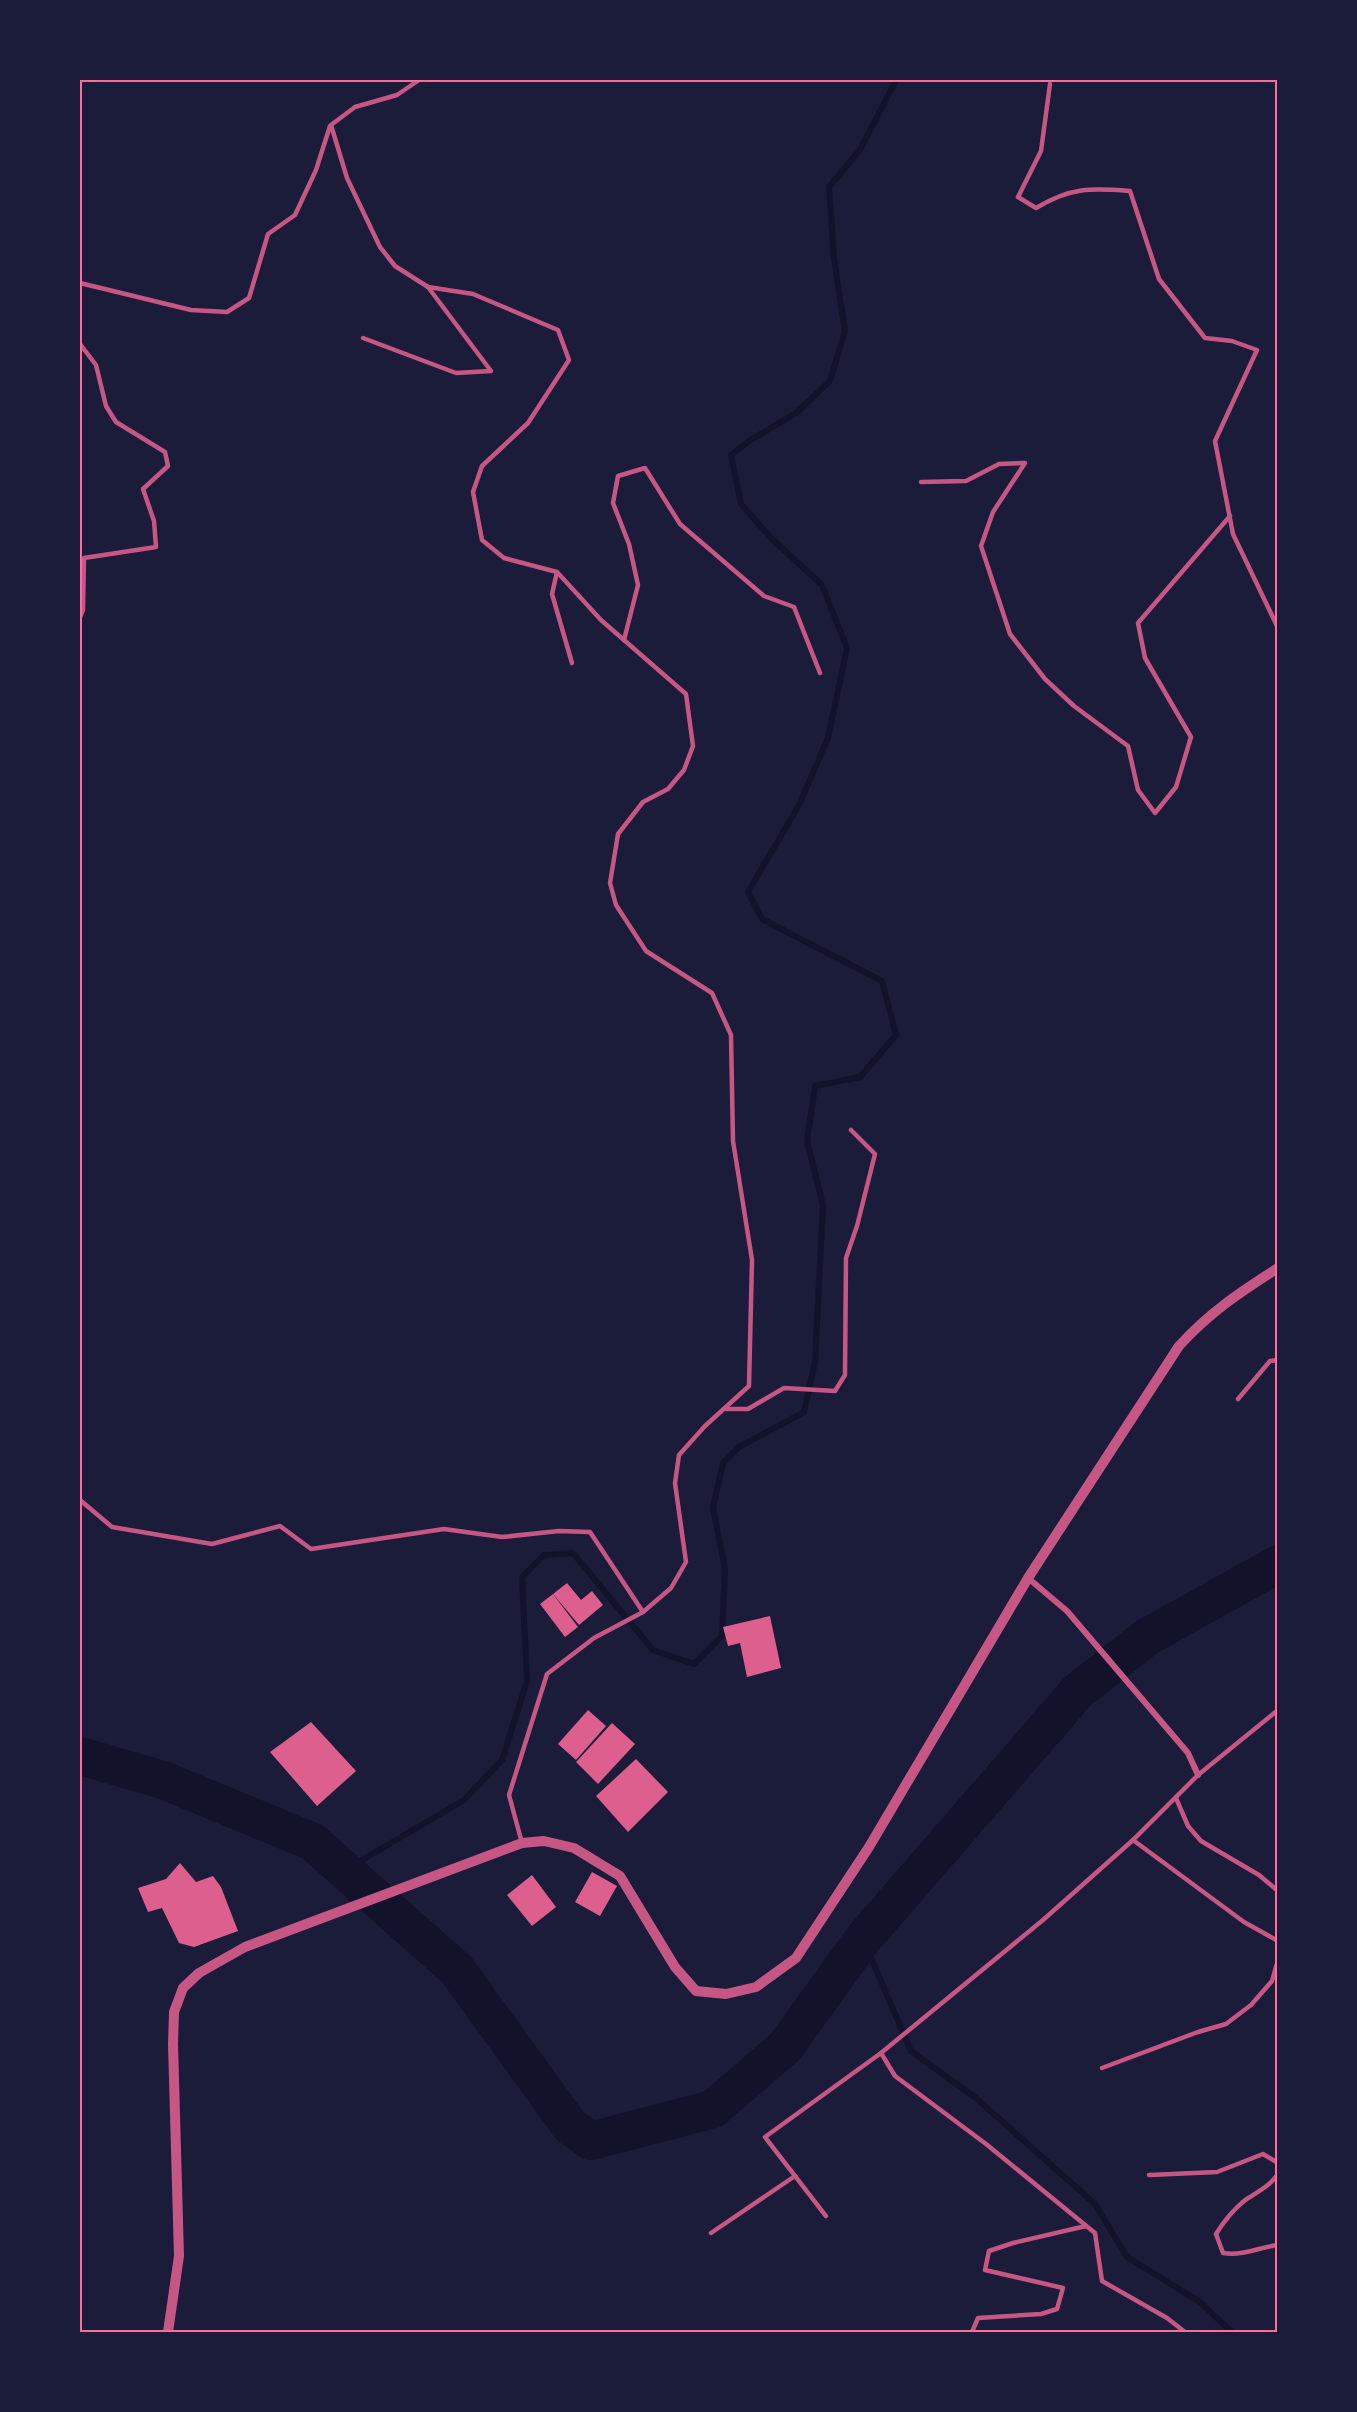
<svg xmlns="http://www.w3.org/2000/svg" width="1357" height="2412" viewBox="0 0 1357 2412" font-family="Raleway,sans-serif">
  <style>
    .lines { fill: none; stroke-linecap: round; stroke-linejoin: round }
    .stream { stroke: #12122b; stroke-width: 6 }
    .river { stroke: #12122b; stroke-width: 38 }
    .building { fill: #dd5f8e }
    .service { stroke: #c65784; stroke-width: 4.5 }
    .minor { stroke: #c65784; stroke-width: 6 }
    .tertiary { stroke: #c65784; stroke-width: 10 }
    .neatline { fill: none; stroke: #ff6b9d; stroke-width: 2 }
  </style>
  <rect width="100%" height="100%" fill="#1b1b3a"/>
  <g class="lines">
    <g class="stream">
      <path d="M345 1870 464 1800 502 1760 527 1681 522 1577 544 1555 573 1553 653 1650 694 1664 722 1636 725 1569 713 1508 723 1463 739 1447 804 1412 815 1362 823 1205 807 1141 815 1086 860 1077 896 1035 882 981 762 919 748 892 799 805 828 738 847 648 822 585 771 538 741 504 731 455 749 441 796 413 830 381 845 331 834 258 829 187 860 150 896 80"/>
      <path d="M863 1939 911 2051 977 2099 1095 2204 1127 2257 1200 2302 1232 2332"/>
    </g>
    <path class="river" d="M80 1756 163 1780 313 1842 457 1970 570 2126 591 2141 713 2109 785 2047 863 1939 1078 1691 1147 1637 1278 1564"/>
  </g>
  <g class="building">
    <path d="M567 1583 581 1600 592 1591 603 1605 579 1625 553 1594Z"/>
    <path d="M553 1594 578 1627 565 1637 540 1604Z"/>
    <path d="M770 1616 781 1668 747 1677 740 1643 728 1646 723 1627Z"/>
    <path d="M588 1710 606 1726 576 1760 558 1744Z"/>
    <path d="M311 1722 356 1771 317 1806 270 1752Z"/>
    <path d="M612 1723 635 1744 598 1784 576 1762Z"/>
    <path d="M636 1759 668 1792 628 1832 596 1796Z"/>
    <path d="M180 1863 196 1882 213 1876 221 1887 238 1931 194 1947 179 1943 162 1908 148 1912 138 1888 166 1879Z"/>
    <path d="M592 1872 617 1886 600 1916 575 1902Z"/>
    <path d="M532 1875 556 1907 532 1926 507 1895Z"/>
  </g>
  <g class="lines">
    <g class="service">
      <path d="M419 80 397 95 355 107 331 125 347 178 380 247 395 266 428 287 473 294 558 330 569 360 528 423 482 466 473 492 482 540 504 558 557 572 601 620 686 694 693 746 684 770 668 789 643 802 618 834 610 883 616 905 646 951 712 993 731 1035 733 1141 752 1260 749 1386 705 1426 679 1455 675 1483 686 1562 671 1588 643 1612 594 1638 547 1674 509 1795 522 1843"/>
      <path d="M1050 84 1041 151 1018 197 1036 208C1071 187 1091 188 1130 191L1159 279 1205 338 1232 341 1257 350 1215 441 1233 534 1278 628"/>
      <path d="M80 283 191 310 227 312 249 298 268 234 295 215 316 170 330 126"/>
      <path d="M363 338 456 373 491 371 428 287"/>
      <path d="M80 344 96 365 106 406 116 422 165 452 168 466 143 489 154 521 156 547 84 558 83 610 80 617"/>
      <path d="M921 482 966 481 999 464 1025 463 993 512 981 546 1010 634 1045 679 1074 706 1128 746 1138 790 1155 813 1176 787 1191 737 1145 658 1138 623 1230 516"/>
      <path d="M557 572 552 594 572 663"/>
      <path d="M624 640 638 585 629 544 613 503 618 476 645 468 680 524 764 596 794 607 820 673"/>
      <path d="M1238 1399 1270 1361 1278 1360"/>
      <path d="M726 1409H748L784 1388 835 1391 845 1375 846 1258 857 1226 875 1154 851 1130"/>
      <path d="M80 1500 112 1527 212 1544 280 1526 311 1549 444 1529 502 1537 559 1531 590 1532 643 1612"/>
      <path d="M1278 1710 1198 1775 1133 1840 1244 1922 1278 1941"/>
      <path d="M1176 1798 1188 1826 1201 1841 1259 1875 1278 1891"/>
      <path d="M1133 1840 1043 1920 881 2053 895 2076 986 2144 1095 2233 1102 2281 1167 2318 1185 2332"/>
      <path d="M1102 2068 1198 2032 1226 2024 1251 2005 1272 1981 1278 1960"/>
      <path d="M1278 2174C1269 2187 1257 2192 1244 2201 1232 2211 1224 2221 1216 2234L1223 2253C1244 2256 1256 2248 1278 2245"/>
      <path d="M1149 2175 1217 2172 1263 2154 1278 2163"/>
      <path d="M826 2216 765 2137 881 2053"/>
      <path d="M711 2233 795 2176"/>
      <path d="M972 2332 978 2318 1041 2314 1057 2309 1063 2288 985 2270 989 2251 1013 2243 1086 2226"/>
    </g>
    <path class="minor" d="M1028 1578 1067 1611 1188 1753 1198 1775"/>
    <path class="tertiary" d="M168 2332 179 2256 173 2044 174 2012 183 1988 199 1973 245 1947 522 1843 544 1841 574 1848 620 1876 675 1967 696 1991 726 1994 756 1987 796 1958 869 1847 1028 1578 1179 1346C1210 1312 1239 1293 1278 1268"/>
  </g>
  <rect width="1357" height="2412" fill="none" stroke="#1b1b3a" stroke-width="162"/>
  <rect x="81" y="81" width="1195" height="2250" class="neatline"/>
</svg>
